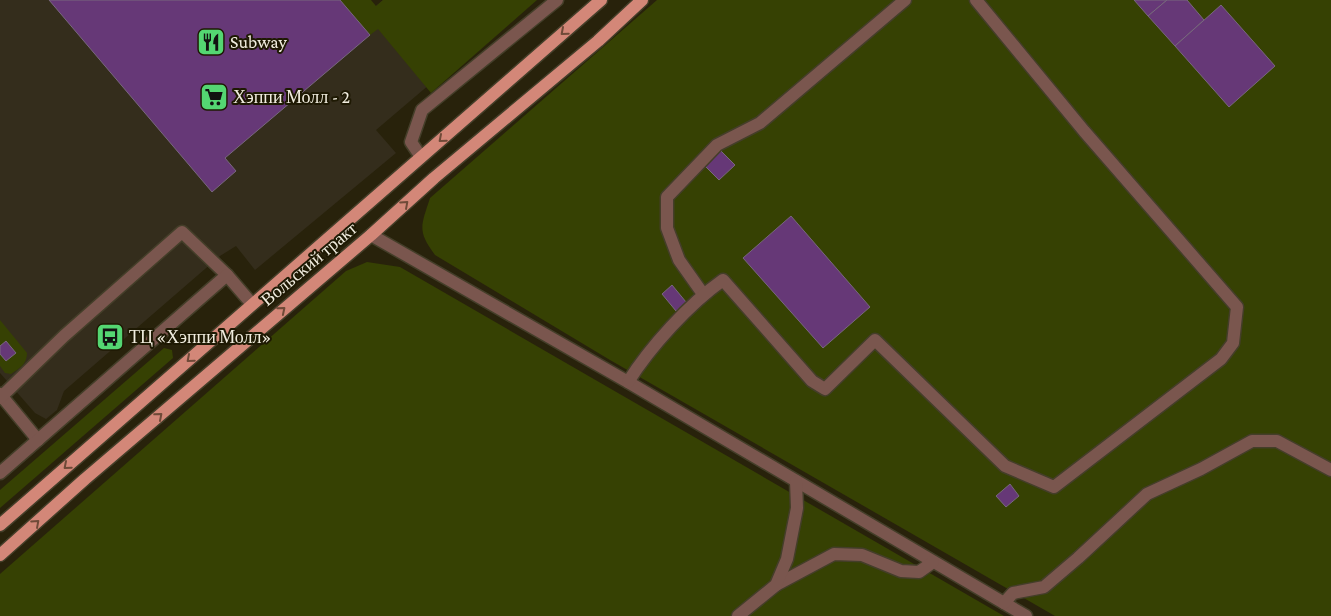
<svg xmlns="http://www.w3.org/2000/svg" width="1331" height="616" viewBox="0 0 1331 616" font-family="'Crimson Pro',serif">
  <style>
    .commercial { fill: #342d1c }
    .green { fill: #364103 }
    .building { fill: #663877; stroke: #78687e }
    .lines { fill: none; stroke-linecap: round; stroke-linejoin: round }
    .minor-casing { stroke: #443e29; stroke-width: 15 }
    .major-casing { stroke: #443e29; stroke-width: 15 }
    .minor { stroke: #7a564e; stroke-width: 12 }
    .major { stroke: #d38778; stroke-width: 12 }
    .oneway { stroke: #6f4a38 }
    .labels { text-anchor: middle; stroke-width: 4; stroke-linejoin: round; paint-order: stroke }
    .poi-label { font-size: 18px; fill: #f1eddf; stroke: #1e1903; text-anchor: start }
    .street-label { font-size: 18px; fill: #f1eddf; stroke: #1e1903 }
  </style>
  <rect width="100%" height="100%" fill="#28220b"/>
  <path class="commercial" d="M0 0H340L358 21 383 0 450 67 376 130 396 153 255 270 236 246 220 256 64 391 57 410 46 419 35 413 0 373Z"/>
  <g class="green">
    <path d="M340 0H371L376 6 383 0H537L431 93 378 29 370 35Z"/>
    <path d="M657 0H1331V616H1055L610 360 435 255C417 231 421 226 430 198Z"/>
    <path d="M367 262 400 267 1004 616H0V574L346 271Z"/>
    <path d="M0 320 27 353C27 364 20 368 11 374L5 373 0 366Z"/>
    <path d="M164 348 172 350 173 358 0 508V490Z"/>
  </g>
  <g class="building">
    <path d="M49 0H340L370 35 225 158 236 171 212 192Z"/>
    <path d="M1134 0H1167L1148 16Z"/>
    <path d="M1167 0H1187L1204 20 1175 46 1148 16Z"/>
    <path d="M1221 5 1275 66 1229 107 1175 46Z"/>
    <path d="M720 150 735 165 719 180 704 165Z"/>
    <path d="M791 216 870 307 823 348 743 258Z"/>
    <path d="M672 285 686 302 676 311 662 294Z"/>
    <path d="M6 341 16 353 6 361 0 354V346Z"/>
    <path d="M1010 484 1019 496 1006 507 996 496Z"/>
  </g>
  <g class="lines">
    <g class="minor-casing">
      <g id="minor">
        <path d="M421 157 411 142 422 110 557 0"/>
        <path d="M371 235 628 382 1026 616"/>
        <path d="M703 294 679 260 667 228V197L717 145 760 123 905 0"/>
        <path d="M628 382C650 347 689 304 723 280L812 381 825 389 875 340 1005 466 1054 487 1221 359 1233 343 1237 307 1084 131 976 0"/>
        <path d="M0 394 38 440"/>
        <path d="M0 398 64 336 182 232 227 275 252 304"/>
        <path d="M0 473 227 275"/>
        <path d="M776 585 834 554 862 555 901 571 919 572 933 562"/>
        <path d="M1004 603 1013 593 1044 587 1078 558 1147 494 1201 469 1252 441H1277L1331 470"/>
        <path d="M738 616 776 585 787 559 797 508 796 481"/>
      </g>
    </g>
    <g class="major-casing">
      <g id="major">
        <path d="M0 525 601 0"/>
        <path d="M0 555 85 479 371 235 434 178 598 41 642 0"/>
      </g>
    </g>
    <use href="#minor" class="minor"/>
    <use href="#major" class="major"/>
  </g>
  <defs><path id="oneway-chevron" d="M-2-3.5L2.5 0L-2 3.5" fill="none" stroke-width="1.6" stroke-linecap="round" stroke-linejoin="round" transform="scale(1.25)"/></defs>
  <g class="oneway">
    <use href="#oneway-chevron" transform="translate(564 32) rotate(139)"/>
    <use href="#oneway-chevron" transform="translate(442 139) rotate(139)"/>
    <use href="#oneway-chevron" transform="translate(405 204) rotate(-42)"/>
    <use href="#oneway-chevron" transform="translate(282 310) rotate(-40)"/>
    <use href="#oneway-chevron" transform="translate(190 359) rotate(139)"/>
    <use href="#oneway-chevron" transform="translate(159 416) rotate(-41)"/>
    <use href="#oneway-chevron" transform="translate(67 466) rotate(139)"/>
    <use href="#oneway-chevron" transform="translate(36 523) rotate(-42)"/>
  </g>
  <defs>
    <g id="restaurant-square" transform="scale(1.4375)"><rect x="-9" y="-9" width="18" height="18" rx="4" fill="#54d672" stroke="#1e1903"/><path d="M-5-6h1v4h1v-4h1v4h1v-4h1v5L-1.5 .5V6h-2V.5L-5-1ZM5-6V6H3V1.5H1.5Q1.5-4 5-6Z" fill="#111"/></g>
    <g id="supermarket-square" transform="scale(1.4375)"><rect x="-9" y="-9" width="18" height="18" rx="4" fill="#54d672" stroke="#1e1903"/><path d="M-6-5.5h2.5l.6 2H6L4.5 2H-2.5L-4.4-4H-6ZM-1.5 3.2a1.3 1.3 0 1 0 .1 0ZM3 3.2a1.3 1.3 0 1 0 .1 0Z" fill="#111"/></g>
    <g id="bus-square" transform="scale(1.4375)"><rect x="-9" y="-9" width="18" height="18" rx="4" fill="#54d672" stroke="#1e1903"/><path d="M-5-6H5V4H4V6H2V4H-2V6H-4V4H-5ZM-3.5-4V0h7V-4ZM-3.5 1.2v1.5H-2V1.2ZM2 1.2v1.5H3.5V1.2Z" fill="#111"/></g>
  </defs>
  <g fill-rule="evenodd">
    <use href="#restaurant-square" x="211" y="42"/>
    <use href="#supermarket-square" x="214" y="97"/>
    <use href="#bus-square" x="110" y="337"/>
  </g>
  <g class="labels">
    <g class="poi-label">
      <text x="230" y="48">Subway</text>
      <text x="233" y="103">Хэппи Молл - 2</text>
      <text x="129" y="343">ТЦ «Хэппи Молл»</text>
    </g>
    <g class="street-label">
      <text transform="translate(309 264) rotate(-40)" y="6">Вольский тракт</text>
    </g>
  </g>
</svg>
